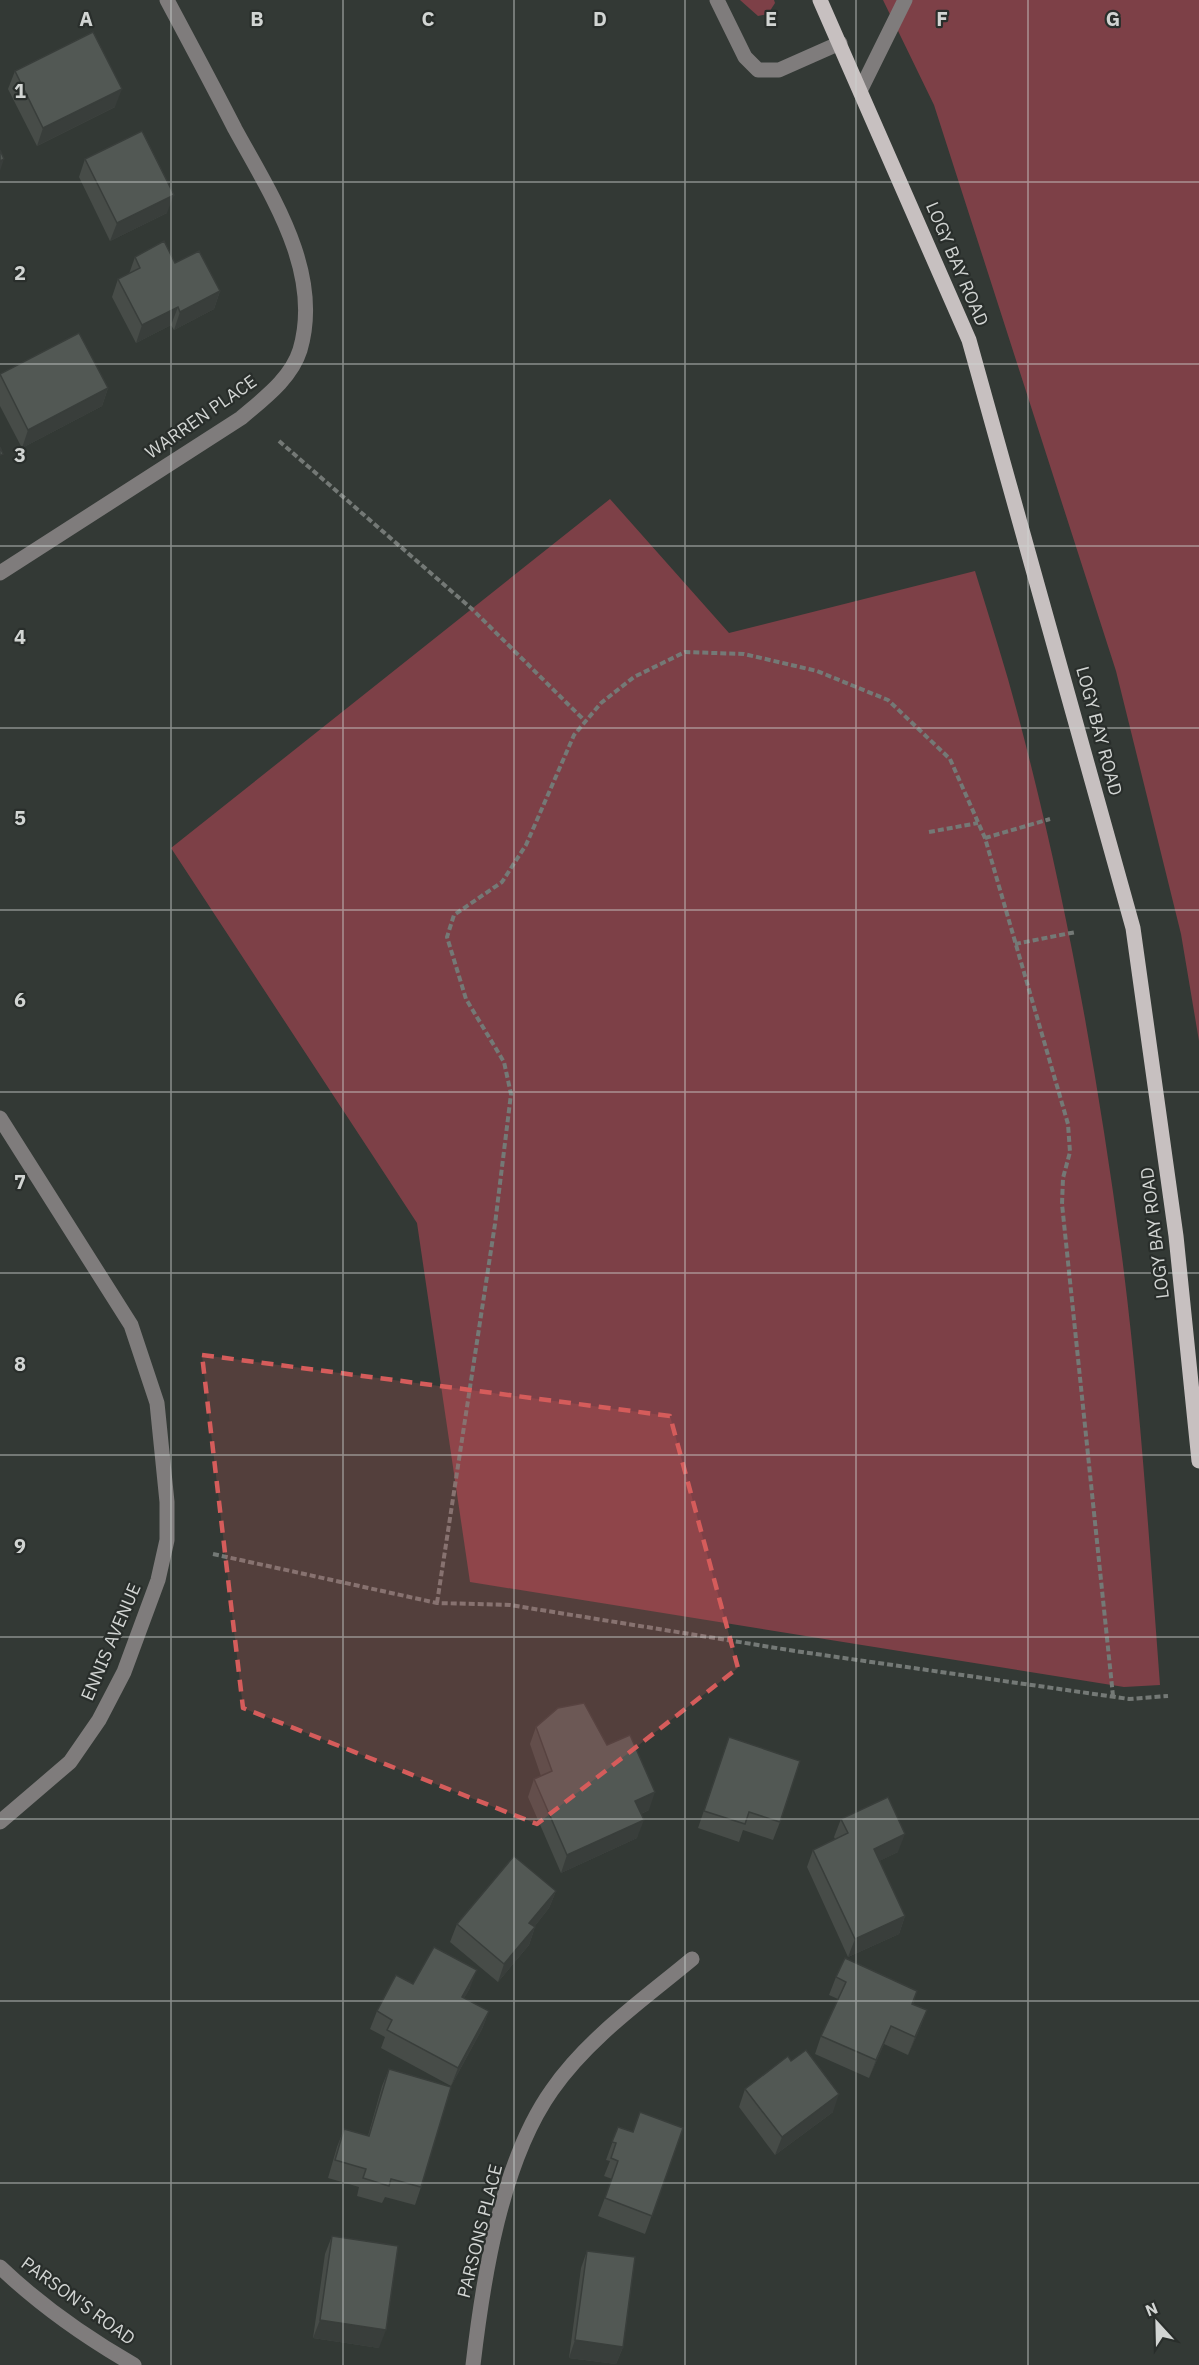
<svg xmlns="http://www.w3.org/2000/svg" width="1199" height="2365" viewBox="0 0 1199 2365" font-family="'IBM Plex Sans',sans-serif">
  <style>
    .green { fill: #7d4047 }
    .lines { fill: none; stroke-linecap: round; stroke-linejoin: round }
    .path { stroke: #747976; stroke-width: 4; stroke-dasharray: 6 3; stroke-linecap: butt }
    .minor { stroke: #7f7c7c; stroke-width: 15 }
    .major { stroke: #c7c0c0; stroke-width: 15 }
    .wall { fill: #474c48 }
    .shaded-wall { fill: #393e3b }
    .building { fill: #525854; stroke: #393e3b; stroke-width: 1.5 }
    .marked { fill: #d55c5b; fill-opacity: 0.2; stroke: #d55c5b; stroke-width: 4.5; stroke-dasharray: 12 8; stroke-linejoin: round }
    .grid { fill: none; stroke: #d2d5d3; stroke-width: 1.5; stroke-opacity: 0.55 }
    .labels { text-anchor: middle; stroke-width: 4.5; stroke-linejoin: round; paint-order: stroke }
    .street-label { font-size: 18px; fill: #d2d5d3; stroke: #292e2b }
    .grid-label { font-size: 20px; text-anchor: middle; font-weight: bold; fill: #d2d5d3; stroke: #292e2b; stroke-width: 4.5; stroke-linejoin: round; paint-order: stroke }
  </style>
  <rect width="100%" height="100%" fill="#333935"/>
  <g class="green">
    <path d="M740 0H774L775 3 768 14 758 16Z"/>
    <path d="M883 0H1199V1041L1181 934 1116 671 934 105Z"/>
    <path d="M610 499 729 633 975 571C990 620 1006 669 1019 719 1065 892 1097 1071 1121 1249 1140 1394 1149 1540 1160 1685L1124 1687 470 1582 417 1223 171 848Z"/>
  </g>
  <g class="lines">
    <g class="path">
      <path d="M279 441 472 609 586 722"/>
      <path d="M929 832 978 823"/>
      <path d="M985 838 1050 819"/>
      <path d="M1015 944 1076 932"/>
      <path d="M213 1554 437 1603 510 1605 795 1651 1129 1699 1168 1696"/>
      <path d="M437 1603 495 1224 511 1094 504 1062 466 999 447 937 454 915 502 882 526 845 574 735 601 703 634 677 685 652 744 654 817 671 888 700 950 759 985 838 1068 1124 1070 1152 1063 1178 1062 1204 1113 1696"/>
    </g>
    <g class="minor">
      <path d="M717 0 745 57 758 70H779L840 43"/>
      <path d="M861 89 905 0"/>
      <path d="M0 573 241 418C263 399 291 379 300 350 323 272 271 195 235 129 213 86 190 43 167 0"/>
      <path d="M0 1118 131 1325 157 1403 167 1502V1540L158 1580 124 1672 99 1720 70 1762 0 1822"/>
      <path d="M0 2267C40 2305 87 2338 134 2365"/>
      <path d="M473 2365C483 2279 501 2162 552 2090 588 2038 644 1999 692 1959"/>
    </g>
    <path class="major" d="M820 0 969 340 1133 928 1176 1236 1199 1461"/>
  </g>
  <g class="wall">
    <path d="M15 71 115 107 37 146 8 89Z"/>
    <path d="M85 159 167 213 110 241 79 177Z"/>
    <path d="M135 257 175 263 220 291 214 309 174 330 171 325 136 343 112 297 118 279 129 274Z"/>
    <path d="M0 374 108 388 102 406 22 448 0 406Z"/>
    <path d="M536 1727 607 1745 649 1810 641 1814 637 1838 561 1873 528 1797 534 1779 541 1776 530 1744Z"/>
    <path d="M729 1737 780 1822 773 1840 743 1830 739 1842 698 1828Z"/>
    <path d="M841 1819 898 1852 879 1861 905 1916 899 1934 848 1957 807 1867 813 1850 835 1839 834 1837Z"/>
    <path d="M556 1891 549 1908 534 1927H535L529 1945 498 1982 450 1942 457 1924Z"/>
    <path d="M836 1977 917 1991 913 2004 927 2010 920 2028 908 2055 884 2044 869 2078 815 2054 821 2036 838 1999 829 1995Z"/>
    <path d="M413 1984 470 1988 464 1998 489 2011 482 2029 451 2086 381 2048 385 2037 370 2029 377 2011Z"/>
    <path d="M389 2069 421 2187 415 2205 385 2197 382 2203 357 2196 359 2187 328 2178 337 2147 344 2129 368 2136 382 2086Z"/>
    <path d="M745 2089 833 2112 775 2155 739 2107Z"/>
    <path d="M618 2127 633 2132 683 2128 645 2234 598 2216 612 2179 604 2176 610 2161 606 2160Z"/>
    <path d="M332 2236 379 2348 313 2338 325 2254Z"/>
    <path d="M587 2251 623 2347 616 2364 569 2358 581 2268Z"/>
  </g>
  <g class="shaded-wall">
    <path d="M122 89 115 107 37 146 43 128Z"/>
    <path d="M4 159 0 171V161Z"/>
    <path d="M174 195 167 213 110 241 117 223Z"/>
    <path d="M220 291 214 309 174 330 180 312Z"/>
    <path d="M178 307 171 325 136 343 142 325Z"/>
    <path d="M108 388 102 406 22 448 28 430Z"/>
    <path d="M655 1792 649 1810 629 1819 635 1801Z"/>
    <path d="M644 1820 637 1838 561 1873 567 1855Z"/>
    <path d="M905 1834 898 1852 867 1867 874 1849Z"/>
    <path d="M556 1891 549 1908 523 1941 529 1923Z"/>
    <path d="M905 1916 899 1934 848 1957 855 1939Z"/>
    <path d="M535 1927 529 1945 498 1982 504 1964Z"/>
    <path d="M477 1970 470 1988 455 2014 462 1997Z"/>
    <path d="M927 2010 920 2028 908 2055 915 2037Z"/>
    <path d="M489 2011 482 2029 451 2086 458 2068Z"/>
    <path d="M891 2026 884 2044 869 2078 876 2060Z"/>
    <path d="M839 2094 833 2112 775 2155 782 2137Z"/>
    <path d="M320 2320 386 2330 379 2348 313 2338Z"/>
    <path d="M575 2340 623 2347 616 2364 569 2358Z"/>
  </g>
  <g class="building">
    <path d="M93 32 122 89 43 128 15 71Z"/>
    <path d="M142 131 174 195 117 223 85 159Z"/>
    <path d="M0 150 4 159 0 161Z"/>
    <path d="M164 241 175 263 199 251 220 291 180 312 178 307 142 325 118 279 140 268 135 257Z"/>
    <path d="M79 333 108 388 28 430 0 374Z"/>
    <path d="M0 447 3 454 0 455Z"/>
    <path d="M584 1703 607 1745 630 1735 655 1792 635 1801 644 1820 567 1855 534 1779 552 1771 536 1727 558 1708Z"/>
    <path d="M729 1737 800 1761 780 1822 749 1812 745 1824 704 1811Z"/>
    <path d="M888 1797 905 1834 874 1849 905 1916 855 1939 813 1850 848 1833 841 1819Z"/>
    <path d="M514 1856 556 1891 529 1923 535 1927 504 1964 457 1924Z"/>
    <path d="M434 1947 477 1970 462 1997 489 2011 458 2068 387 2030 392 2020 377 2011 396 1975 413 1984Z"/>
    <path d="M845 1958 917 1991 912 2004 927 2010 915 2037 891 2026 876 2060 821 2036 846 1982 836 1977Z"/>
    <path d="M806 2050 839 2094 782 2137 745 2089 788 2056 791 2061Z"/>
    <path d="M389 2069 451 2087 421 2187 391 2179 389 2186 363 2178 366 2169 335 2160 344 2129 369 2136Z"/>
    <path d="M640 2112 683 2128 652 2216 605 2198 618 2161 611 2158 616 2143 612 2142 618 2127 633 2132Z"/>
    <path d="M332 2236 398 2246 386 2330 320 2320Z"/>
    <path d="M587 2251 635 2257 623 2347 575 2340Z"/>
  </g>
  <path class="marked" d="M202 1355 670 1416 738 1668 537 1824 243 1708Z"/>
  <path class="grid" d="M171 0V2365M343 0V2365M514 0V2365M685 0V2365M856 0V2365M1028 0V2365M0 182H1199M0 364H1199M0 546H1199M0 728H1199M0 910H1199M0 1092H1199M0 1273H1199M0 1455H1199M0 1637H1199M0 1819H1199M0 2001H1199M0 2183H1199"/>
  <g class="labels">
    <g class="street-label">
      <text transform="translate(957 264) rotate(67)" y="6">LOGY BAY ROAD</text>
      <text transform="translate(201 417) rotate(-35)" y="6">WARREN PLACE</text>
      <text transform="translate(1099 731) rotate(75)" y="6">LOGY BAY ROAD</text>
      <text transform="translate(1155 1233) rotate(-97)" y="6">LOGY BAY ROAD</text>
      <text transform="translate(111 1642) rotate(-67)" y="6">ENNIS AVENUE</text>
      <text transform="translate(480 2231) rotate(-76)" y="6">PARSONS PLACE</text>
      <text transform="translate(78 2301) rotate(36)" y="6">PARSON'S ROAD</text>
    </g>
  </g>
  <g class="grid-label">
    <text x="86" y="26">A</text>
    <text x="257" y="26">B</text>
    <text x="428" y="26">C</text>
    <text x="600" y="26">D</text>
    <text x="771" y="26">E</text>
    <text x="942" y="26">F</text>
    <text x="1113" y="26">G</text>
    <text x="20" y="98">1</text>
    <text x="20" y="280">2</text>
    <text x="20" y="462">3</text>
    <text x="20" y="644">4</text>
    <text x="20" y="825">5</text>
    <text x="20" y="1007">6</text>
    <text x="20" y="1189">7</text>
    <text x="20" y="1371">8</text>
    <text x="20" y="1553">9</text>
  </g>
  <g transform="translate(1157 2323) rotate(338)" stroke="#292e2b" stroke-width="4.5" paint-order="stroke">
  <path d="M0-4.5L10 22L0 15L-10 22Z" fill="#d2d5d3"/>
  <text y="-9" font-size="16" font-weight="bold" text-anchor="middle" fill="#d2d5d3">N</text>
  </g>
</svg>
